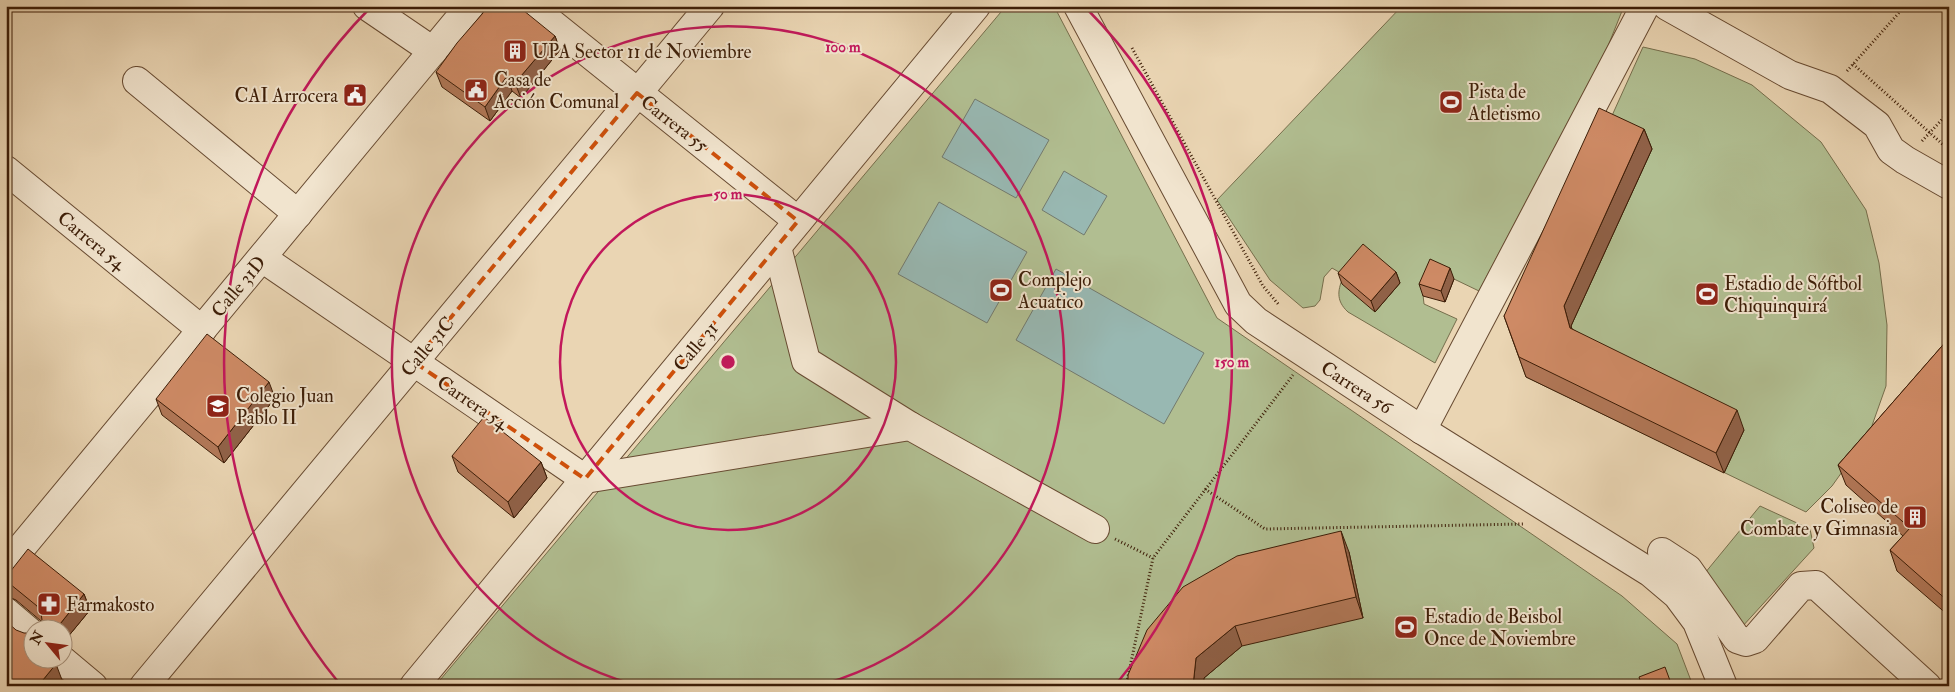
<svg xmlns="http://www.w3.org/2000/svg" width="1955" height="692" viewBox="0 0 1955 692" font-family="'IM FELL Double Pica',serif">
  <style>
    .green { fill: #b1be91; stroke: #766e4c }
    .water { fill: #98b8b2; stroke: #737a6e }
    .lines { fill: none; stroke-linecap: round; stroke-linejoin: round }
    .minor-casing { stroke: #684b32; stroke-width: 30 }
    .path { stroke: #3c1d07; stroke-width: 3; stroke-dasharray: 1 2.5; stroke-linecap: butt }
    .minor { stroke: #f1e4ce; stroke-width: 28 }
    .wall { fill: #b17757; stroke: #3c1d07 }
    .shaded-wall { fill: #906147; stroke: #3c1d07 }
    .building { fill: #ce8a65; stroke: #3c1d07 }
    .marked { fill: none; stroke: #ce500b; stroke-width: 4; stroke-dasharray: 10 6; stroke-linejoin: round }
    .ring { fill: none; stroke: #c2185b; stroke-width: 2.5 }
    .labels { text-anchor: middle; stroke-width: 4; stroke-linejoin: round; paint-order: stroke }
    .poi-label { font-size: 19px; fill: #3c1d07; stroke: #f1e4ce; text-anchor: start }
    .street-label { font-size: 19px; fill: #3c1d07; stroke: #f1e4ce }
    .centre { fill: #c2185b; stroke: #f1e4ce; stroke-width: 2.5 }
    .ring-label { font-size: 15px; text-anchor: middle; font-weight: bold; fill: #c2185b; stroke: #f1e4ce; stroke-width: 4; stroke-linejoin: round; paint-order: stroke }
  </style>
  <rect width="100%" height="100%" fill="#ead5b3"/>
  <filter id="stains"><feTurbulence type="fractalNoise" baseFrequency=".004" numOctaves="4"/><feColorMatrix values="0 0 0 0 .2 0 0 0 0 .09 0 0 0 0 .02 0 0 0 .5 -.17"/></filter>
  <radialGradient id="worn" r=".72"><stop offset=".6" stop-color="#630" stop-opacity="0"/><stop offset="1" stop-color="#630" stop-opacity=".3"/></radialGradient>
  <g class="green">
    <path d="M1006 6H1054L1217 318 1622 596 1677 644 1693 686H435Z"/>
    <path d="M1402 6H1624L1608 46 1479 291 1454 279 1423 295 1424 304 1457 319 1435 363 1348 312C1335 300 1338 289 1344 275L1332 268 1324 277 1320 300 1315 306 1303 308 1270 280 1217 200Z"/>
    <path d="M1643 47 1695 59 1752 85 1821 142 1866 210 1879 263 1887 325 1886 386 1869 434 1832 486 1806 512 1526 377 1512 337Z"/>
    <path d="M1760 506 1810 529 1814 548 1741 628 1691 590Z"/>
  </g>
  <g class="water">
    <path d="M975 99 1049 140 1016 198 942 157Z"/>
    <path d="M1064 171 1107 196 1084 235 1042 210Z"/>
    <path d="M939 202 1027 252 987 323 898 274Z"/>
    <path d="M1056 269 1204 353 1164 424 1016 340Z"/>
  </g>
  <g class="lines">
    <g class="minor-casing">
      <g id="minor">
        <path d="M367 6 433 51"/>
        <path d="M530 6 798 221"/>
        <path d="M1078 6 1238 304 1256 321 1422 430 1651 573 1677 595 1697 622 1723 686"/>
        <path d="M1667 6 1790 75 1830 89 1877 125 1891 150 1905 160 1949 185"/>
        <path d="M137 81 298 214"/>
        <path d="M6 170 202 330"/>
        <path d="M777 247 806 361 910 426"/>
        <path d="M262 258 585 479 910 426 1095 529"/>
        <path d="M1422 430 1645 6"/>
        <path d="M1662 552 1688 569 1737 639 1746 642 1755 639 1801 586 1816 585 1927 686"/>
        <path d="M6 566 470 6"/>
        <path d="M6 612 32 634"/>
        <path d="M62 660 93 686"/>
        <path d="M144 686 710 6"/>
        <path d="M414 686 976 6"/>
      </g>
    </g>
    <g class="path">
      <path d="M1132 48 1263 286 1279 305"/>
      <path d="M1853 64 1949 150"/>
      <path d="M1847 71 1905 6"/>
      <path d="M1922 141 1949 112"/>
      <path d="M1205 489 1265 529 1523 524"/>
      <path d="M1115 539 1153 558"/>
      <path d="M1126 686 1153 558 1293 375"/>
    </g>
    <use href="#minor" class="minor"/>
  </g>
  <g class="wall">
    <path d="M555 36 560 50 521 98 512 91 490 121 442 87 436 72Z"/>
    <path d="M1644 129 1652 149 1571 326 1572 329 1744 430 1724 473 1526 377 1504 316Z"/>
    <path d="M1396 272 1400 283 1375 312 1342 284 1338 273Z"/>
    <path d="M1454 279 1445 302 1423 296 1419 284Z"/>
    <path d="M1949 338V616L1897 571 1890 550 1903 536 1846 485 1838 465Z"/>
    <path d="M275 398 224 463 162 415 156 399Z"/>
    <path d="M452 456 541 462 547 478 514 518 458 472Z"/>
    <path d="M1349 552 1363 618 1242 646 1204 678 1203 686H1128Z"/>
    <path d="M6 577 84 594 90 610 62 644V630H36L38 628 41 621 16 600 9 597 6 588Z"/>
  </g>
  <g class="shaded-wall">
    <path d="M555 36 560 50 521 98 515 83Z"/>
    <path d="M507 76 512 91 490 121 485 107Z"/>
    <path d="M1644 129 1652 149 1571 326 1577 349 1570 328 1564 306Z"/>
    <path d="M1450 268 1454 279 1445 302 1441 291Z"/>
    <path d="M1396 272 1400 283 1375 312 1371 301Z"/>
    <path d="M269 382 275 398 224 463 218 447Z"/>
    <path d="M1737 410 1744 430 1724 473 1716 453Z"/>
    <path d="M541 462 547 478 514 518 508 502Z"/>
    <path d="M1341 531 1349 552 1363 618 1356 597Z"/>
    <path d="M84 594 90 610 62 644V630H57L56 629Z"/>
    <path d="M1235 626 1242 646 1204 678 1203 686H1193L1196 658Z"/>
    <path d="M56 664 62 680 57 686H38Z"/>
  </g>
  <g class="building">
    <path d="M489 6H518L555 36 515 83 507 76 485 107 436 72 457 43Z"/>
    <path d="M1599 108 1644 129 1564 306 1570 328 1737 410 1716 453 1519 357 1504 316Z"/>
    <path d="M1363 244 1396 272 1371 301 1338 273Z"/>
    <path d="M1430 259 1450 268 1441 291 1419 284Z"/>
    <path d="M207 334 269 382 218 447 156 399Z"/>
    <path d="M1949 338V602L1890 550 1910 528 1838 465Z"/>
    <path d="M484 417 541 462 508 502 452 456Z"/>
    <path d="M1341 531 1356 597 1235 626 1196 658 1193 686H1128V675L1147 630 1183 587 1237 556Z"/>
    <path d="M28 549 84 594 56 629 36 630 38 628 42 620 41 613 37 606 10 584 6 582V577Z"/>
    <path d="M6 621 16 630 24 633H31L32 632V660H51L56 664 38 686H6Z"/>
    <path d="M1665 667 1672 686H1642L1639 677Z"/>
  </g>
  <path class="marked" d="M637 93 798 221 585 479 414 362Z"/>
  <g class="ring">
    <circle cx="728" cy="362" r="168"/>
    <path d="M635 685A336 336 0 1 1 821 685"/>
    <path d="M339 683A504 504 0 0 1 369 9M1087 9A504 504 0 0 1 1117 683"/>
  </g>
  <defs>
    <g id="building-square" transform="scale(1.25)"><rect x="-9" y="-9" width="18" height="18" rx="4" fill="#8f2418" stroke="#f1e4ce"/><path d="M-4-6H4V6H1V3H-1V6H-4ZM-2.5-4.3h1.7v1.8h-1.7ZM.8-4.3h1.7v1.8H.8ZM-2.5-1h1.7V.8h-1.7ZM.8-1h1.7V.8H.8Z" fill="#fff"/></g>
    <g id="civic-square" transform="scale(1.25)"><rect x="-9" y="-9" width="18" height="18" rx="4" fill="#8f2418" stroke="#f1e4ce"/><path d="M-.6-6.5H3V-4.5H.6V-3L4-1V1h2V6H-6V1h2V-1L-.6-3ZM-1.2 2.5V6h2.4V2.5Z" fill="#fff"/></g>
    <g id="stadium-square" transform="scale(1.25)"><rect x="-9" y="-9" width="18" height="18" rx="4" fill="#8f2418" stroke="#f1e4ce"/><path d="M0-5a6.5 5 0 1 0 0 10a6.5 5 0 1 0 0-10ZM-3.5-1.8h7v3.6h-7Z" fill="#fff"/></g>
    <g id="school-square" transform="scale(1.25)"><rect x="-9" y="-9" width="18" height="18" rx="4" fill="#8f2418" stroke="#f1e4ce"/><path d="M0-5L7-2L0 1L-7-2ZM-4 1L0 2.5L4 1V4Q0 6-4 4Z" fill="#fff"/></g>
    <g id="pharmacy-square" transform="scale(1.25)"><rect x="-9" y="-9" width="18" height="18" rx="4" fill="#8f2418" stroke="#f1e4ce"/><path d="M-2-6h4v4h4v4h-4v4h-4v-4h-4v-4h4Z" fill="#fff"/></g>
  </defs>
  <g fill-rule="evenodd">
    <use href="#building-square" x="515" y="51"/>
    <use href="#civic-square" x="476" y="90"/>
    <use href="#civic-square" x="355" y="95"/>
    <use href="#stadium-square" x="1451" y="102"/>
    <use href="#stadium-square" x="1001" y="290"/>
    <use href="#stadium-square" x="1707" y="294"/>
    <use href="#school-square" x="218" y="406"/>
    <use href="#building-square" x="1915" y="517"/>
    <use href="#pharmacy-square" x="49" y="604"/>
    <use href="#stadium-square" x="1406" y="627"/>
  </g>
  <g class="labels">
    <g class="poi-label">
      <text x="532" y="58">UPA Sector 11 de Noviembre</text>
      <text x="494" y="86">Casa de<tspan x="494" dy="22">Acción Comunal</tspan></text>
      <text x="1468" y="98">Pista de<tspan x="1468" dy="22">Atletismo</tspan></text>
      <text x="338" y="102" text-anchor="end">CAI Arrocera</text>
      <text x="1018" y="286">Complejo<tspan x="1018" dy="22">Acuatico</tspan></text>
      <text x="1724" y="290">Estadio de Sóftbol<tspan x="1724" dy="22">Chiquinquirá</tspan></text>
      <text x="236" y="402">Colegio Juan<tspan x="236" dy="22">Pablo II</tspan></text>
      <text x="1898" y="513" text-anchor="end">Coliseo de<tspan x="1898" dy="22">Combate y Gimnasia</tspan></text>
      <text x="66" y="611">Farmakosto</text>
      <text x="1424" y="623">Estadio de Beisbol<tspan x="1424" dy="22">Once de Noviembre</tspan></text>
    </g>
    <g class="street-label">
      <text transform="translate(675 123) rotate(38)" y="7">Carrera 55</text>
      <text transform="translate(92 240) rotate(39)" y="7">Carrera 54</text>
      <text transform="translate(238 286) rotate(-50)" y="7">Calle 31D</text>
      <text transform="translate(427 346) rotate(-50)" y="7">Calle 31C</text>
      <text transform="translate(695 346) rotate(-50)" y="7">Calle 31</text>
      <text transform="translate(1357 387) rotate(33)" y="7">Carrera 56</text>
      <text transform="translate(473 402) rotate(34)" y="7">Carrera 54</text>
    </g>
  </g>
  <circle cx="728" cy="362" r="8" class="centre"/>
  <g class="ring-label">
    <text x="843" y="52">100 m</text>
    <text x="728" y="199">50 m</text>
    <text x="1232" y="367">150 m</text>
  </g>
  <rect width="1955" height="692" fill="none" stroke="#ead5b3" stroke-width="25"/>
  <rect x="8" y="8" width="1940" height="677" fill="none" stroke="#3c1d07" stroke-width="2.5"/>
  <rect x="12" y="12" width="1930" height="667" fill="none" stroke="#3c1d07"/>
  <g transform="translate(48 644) rotate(299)"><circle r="24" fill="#f1e4ce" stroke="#a9947e"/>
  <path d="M0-4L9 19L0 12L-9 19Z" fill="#8f2418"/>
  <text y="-8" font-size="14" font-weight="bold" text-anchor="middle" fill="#3c1d07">N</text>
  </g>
  <rect width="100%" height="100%" filter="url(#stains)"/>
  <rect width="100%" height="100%" fill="url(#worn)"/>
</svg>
